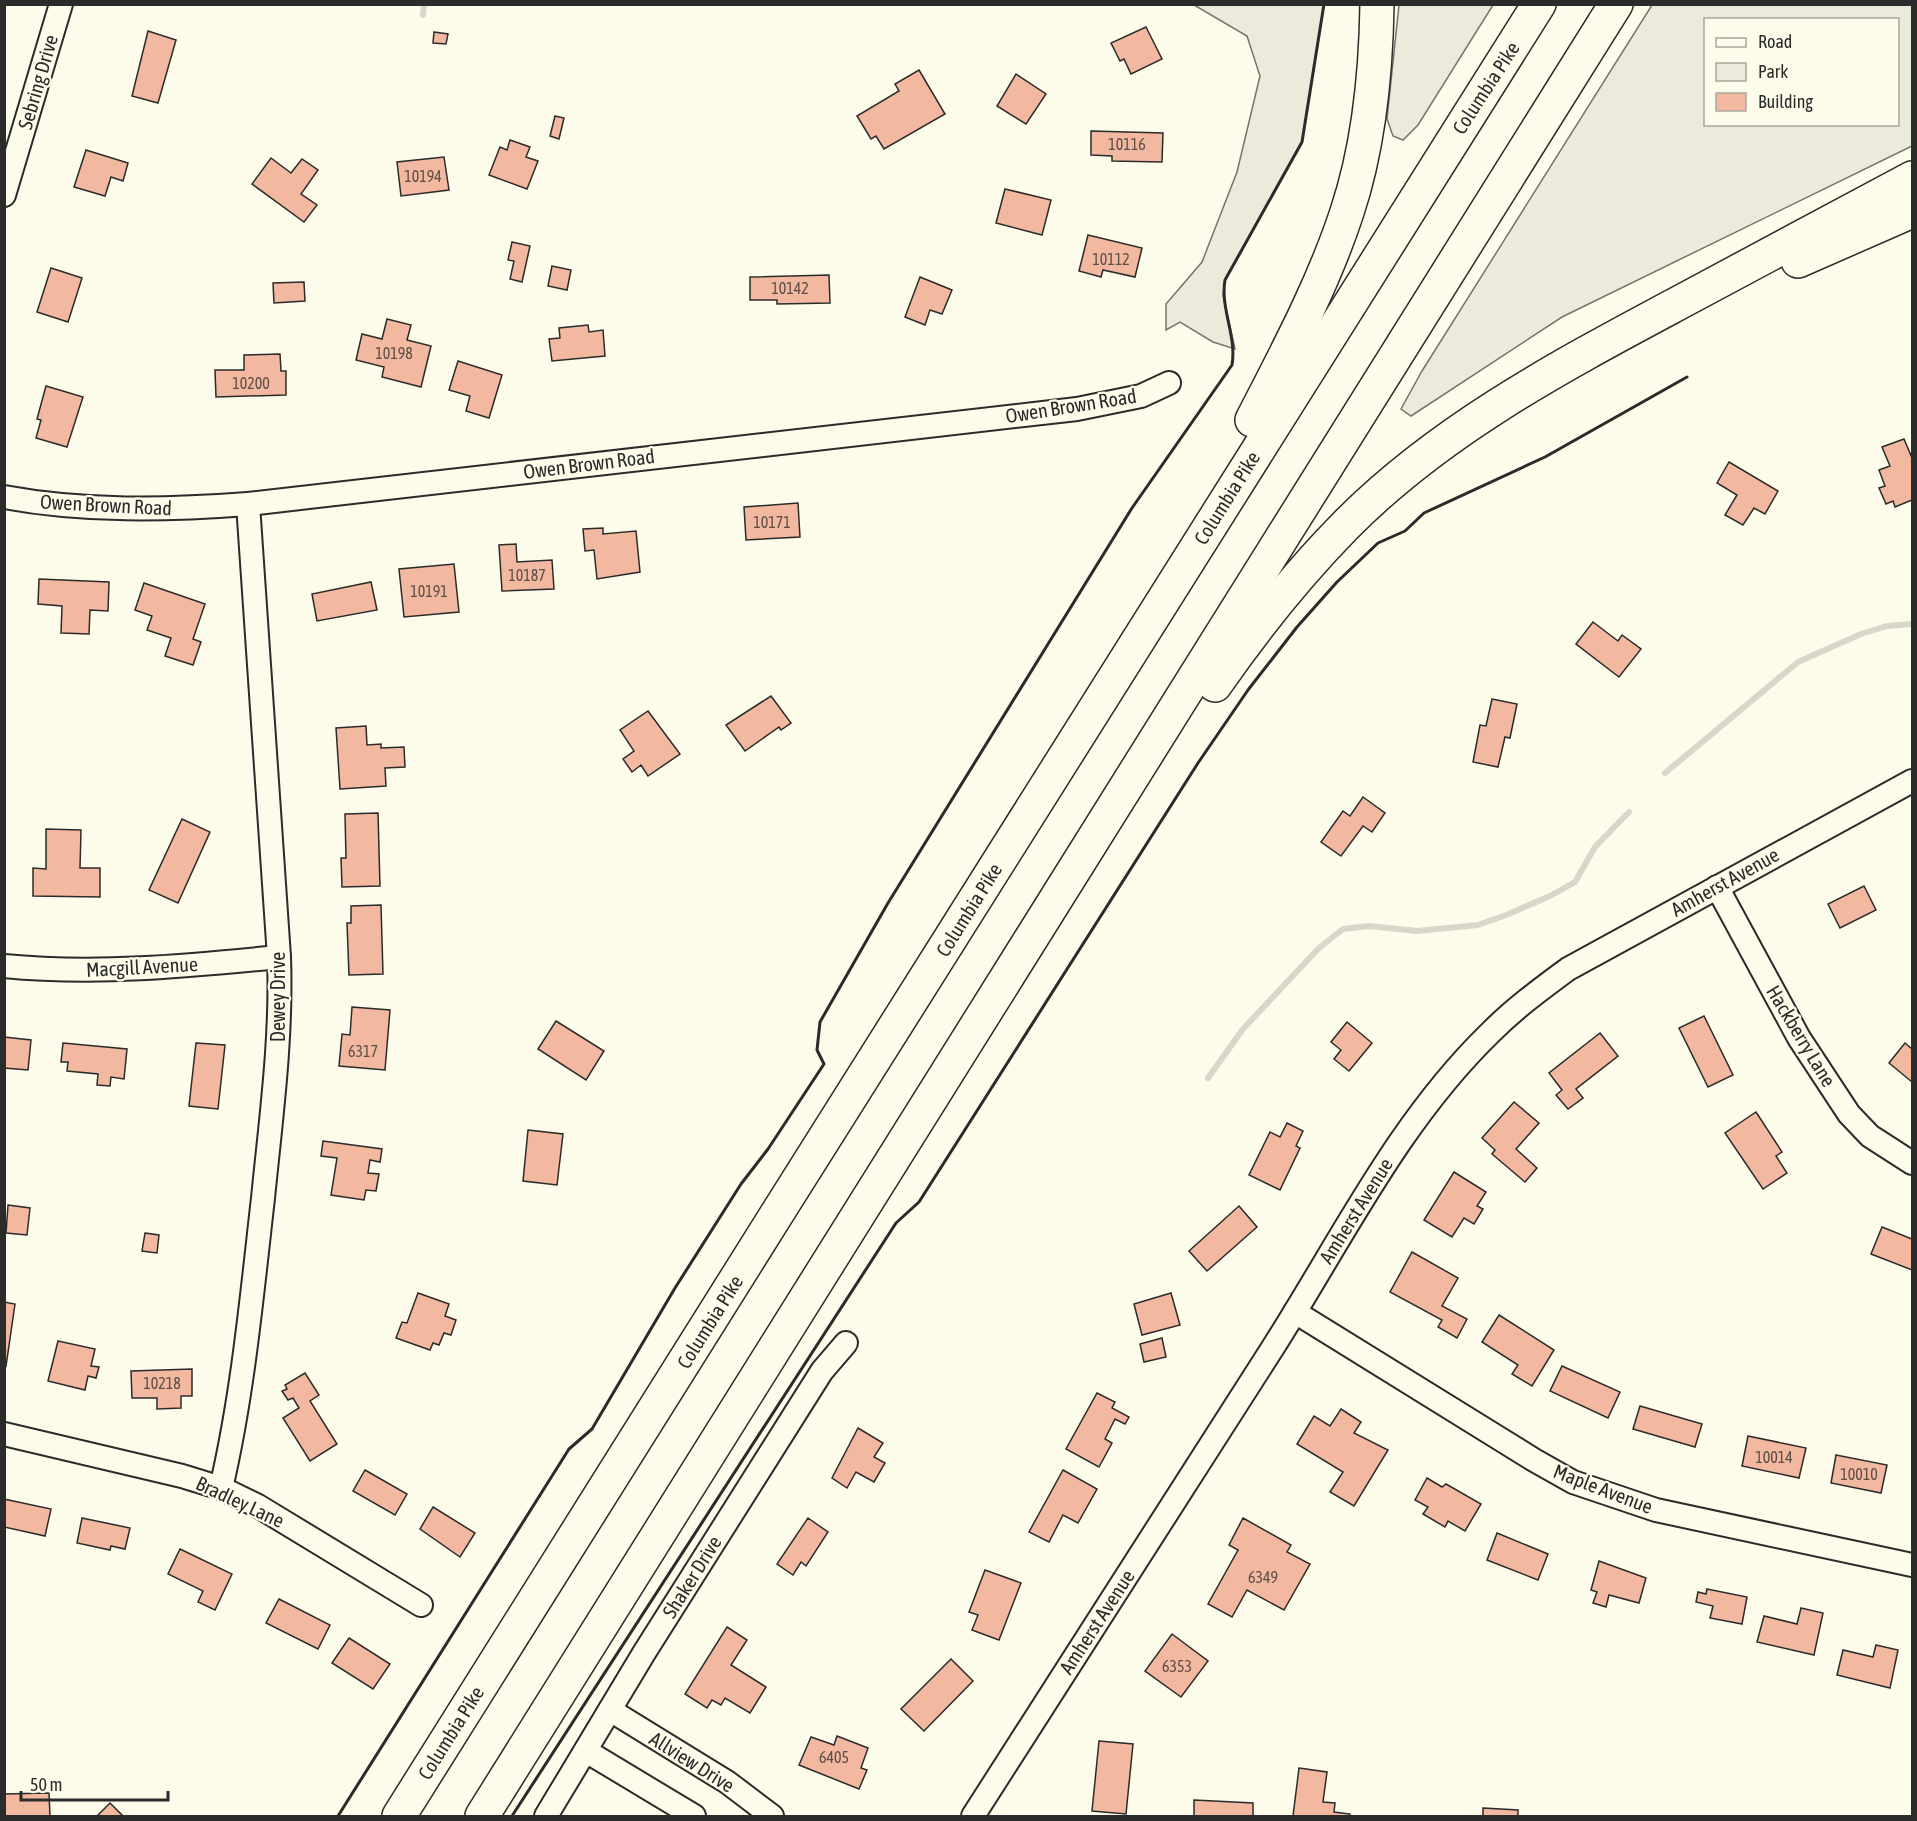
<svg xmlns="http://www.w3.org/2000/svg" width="1917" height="1821" viewBox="0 0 1917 1821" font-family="'Asap Condensed',sans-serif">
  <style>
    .green { fill: #ecebdb; stroke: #74746e; stroke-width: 1.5; fill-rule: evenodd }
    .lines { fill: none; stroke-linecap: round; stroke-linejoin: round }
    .stream { stroke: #d8d7c9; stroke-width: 6 }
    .building { fill: #f2b8a0; stroke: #2b2b2b; stroke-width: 1.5 }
    .minor-casing { stroke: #2b2b2b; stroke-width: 26 }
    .highway-casing { stroke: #2b2b2b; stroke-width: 36 }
    .minor { stroke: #fdfbea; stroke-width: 22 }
    .highway { stroke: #fdfbea; stroke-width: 33 }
    .wall { stroke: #2b2b2b; stroke-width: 3 }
    .labels { text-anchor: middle; stroke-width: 4.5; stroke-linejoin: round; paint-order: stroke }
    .number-label { font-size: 16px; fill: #5d4e48 }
    .street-label { font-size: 20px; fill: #2b2b2b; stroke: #fdfbea }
  </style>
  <rect width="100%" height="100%" fill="#fdfbea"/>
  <g class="green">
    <path d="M1194 5H1324L1302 142 1225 280 1223 295 1235 349 1213 342 1180 322 1166 330V304L1202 262 1237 172 1260 76 1247 36Z"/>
    <path d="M1399 5H1493L1418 125 1403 140 1393 136 1387 119Z"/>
    <path d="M1652 5H1912V146L1562 317 1411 416 1401 409 1422 371ZM1706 20H1898V124H1706Z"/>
  </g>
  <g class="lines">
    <g class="stream">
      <path d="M423 15 424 4"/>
      <path d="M1665 773 1798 662 1861 634 1887 626 1912 624"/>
      <path d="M1208 1078 1243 1029 1319 948 1343 929 1369 926 1417 931 1478 925 1506 915 1550 896 1575 882 1595 847 1629 812"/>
    </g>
  </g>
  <g class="building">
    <path d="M1146 27 1162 59 1131 74 1124 59 1120 61 1111 43Z"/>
    <path d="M148 31 176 40 158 103 132 96Z"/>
    <path d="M434 32 448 34 446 44 433 43Z"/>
    <path d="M919 70 945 114 884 149 876 136 871 139 857 116 899 91 895 84Z"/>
    <path d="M1016 74 1046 94 1026 124 997 106Z"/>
    <path d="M555 116 564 118 559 139 550 136Z"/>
    <path d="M1091 131 1163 133 1162 162 1112 161V156L1091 155Z"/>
    <path d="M510 140 530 147 526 157 538 161 527 189 489 175 500 147 507 150Z"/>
    <path d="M86 150 128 163 123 181 111 177 105 196 74 187Z"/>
    <path d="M444 157 449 190 401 196 397 162Z"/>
    <path d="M271 158 291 173 302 159 318 170 301 194 317 205 304 222 252 184Z"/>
    <path d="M1005 189 1051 200 1042 235 996 223Z"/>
    <path d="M1088 235 1142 248 1135 277 1103 270 1101 277 1079 271Z"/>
    <path d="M512 242 530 246 522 282 510 279 514 261 508 260Z"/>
    <path d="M552 266 571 270 567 290 548 286Z"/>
    <path d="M51 268 82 278 68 322 37 312Z"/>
    <path d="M829 275 830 303 777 304V300H750V277Z"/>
    <path d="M920 277 952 290 942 314 930 310 925 325 905 317Z"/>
    <path d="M304 282 305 301 274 303 273 283Z"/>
    <path d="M387 319 411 325 407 340 431 346 421 387 382 377 384 367 356 360 362 334 382 339Z"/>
    <path d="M588 325 589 332 603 330 605 356 552 361 549 339 560 338 559 328Z"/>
    <path d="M280 354 281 371H286V395L216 397 215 370H244V355Z"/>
    <path d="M458 361 502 375 489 418 466 411 470 396 449 390Z"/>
    <path d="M46 386 83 397 67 447 36 438 41 420 37 419Z"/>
    <path d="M1904 439 1912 458V500L1895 507 1893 501 1886 504 1879 488 1885 486 1879 470 1890 466 1882 447Z"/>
    <path d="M1729 462 1778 491 1765 514 1754 508 1743 525 1725 515 1737 495 1717 483Z"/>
    <path d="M798 503 800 537 746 540 744 507Z"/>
    <path d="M603 528V534L636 531 640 572 597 579 594 550 585 551 583 529Z"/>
    <path d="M516 544 517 562 552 560 554 589 502 591 499 545Z"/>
    <path d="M454 564 459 612 404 617 399 569Z"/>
    <path d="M39 579 109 582 108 611 90 610 89 634 61 633 62 606 38 604Z"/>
    <path d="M371 582 377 610 317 621 312 594Z"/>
    <path d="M144 583 205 604 193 639 201 642 193 665 165 656 171 638 147 630 152 616 135 610Z"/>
    <path d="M1593 622 1618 641 1622 635 1641 649 1619 677 1576 644Z"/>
    <path d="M771 696 791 723 781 730 779 727 745 751 726 725Z"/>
    <path d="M1492 699 1517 704 1510 738 1505 737 1498 767 1473 762 1480 725 1486 726Z"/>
    <path d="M648 711 680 754 648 776 641 765 632 772 623 759 634 751 620 730Z"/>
    <path d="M366 726 367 745 381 744V748L404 747 405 767 385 768 386 786 340 789 336 728Z"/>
    <path d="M1363 797 1385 813 1372 832 1363 826 1341 856 1321 842 1343 811 1350 816Z"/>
    <path d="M378 813 380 886 342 887 341 858H346L345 814Z"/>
    <path d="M182 819 210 832 178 903 149 890Z"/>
    <path d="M46 829 81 830 80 868H100V897L33 896V868L46 869Z"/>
    <path d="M1864 886 1876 910 1840 928 1828 904Z"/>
    <path d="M381 905 383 974 349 975 347 923H351V906Z"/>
    <path d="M352 1007 390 1010 385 1070 339 1066 342 1034 350 1035Z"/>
    <path d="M1704 1016 1733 1075 1708 1087 1679 1028Z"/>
    <path d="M556 1021 604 1051 586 1080 538 1049Z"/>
    <path d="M1347 1022 1372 1043 1349 1071 1334 1059 1341 1050 1331 1042Z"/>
    <path d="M1600 1033 1618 1056 1576 1089 1583 1098 1568 1109 1556 1095 1562 1090 1549 1073Z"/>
    <path d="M4 1037 31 1040 28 1070 4 1068Z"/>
    <path d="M63 1043 127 1049 124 1079 111 1077 110 1086 97 1085 98 1074 67 1071 68 1062H61Z"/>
    <path d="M196 1043 225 1045 218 1109 189 1106Z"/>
    <path d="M1905 1043 1912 1049V1082L1889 1063Z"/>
    <path d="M1514 1102 1539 1123 1516 1149 1537 1168 1525 1182 1492 1154 1495 1150 1482 1138Z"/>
    <path d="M1756 1112 1782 1152 1776 1156 1787 1173 1763 1189 1725 1133Z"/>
    <path d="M1287 1123 1303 1131 1296 1146 1300 1148 1280 1190 1249 1175 1270 1132 1280 1137Z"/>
    <path d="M528 1130 563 1134 557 1185 523 1181Z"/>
    <path d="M323 1141 382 1149 380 1162 370 1160 368 1173 379 1174 376 1191 366 1190 364 1200 331 1195 337 1158 321 1156Z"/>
    <path d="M1454 1172 1486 1192 1477 1206 1483 1209 1474 1224 1464 1218 1452 1237 1424 1220Z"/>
    <path d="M8 1205 30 1208 27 1235 6 1233Z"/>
    <path d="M1239 1206 1257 1227 1207 1271 1189 1251Z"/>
    <path d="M1882 1227 1912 1239V1270L1871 1254Z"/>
    <path d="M145 1233 159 1235 157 1253 142 1251Z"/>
    <path d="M1412 1252 1458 1278 1442 1306 1467 1319 1457 1338 1438 1327 1442 1320 1390 1292Z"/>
    <path d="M418 1293 449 1304 445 1316 456 1320 451 1335 444 1333 439 1345 433 1343 430 1350 396 1338 402 1322 407 1323Z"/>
    <path d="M1171 1293 1180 1325 1142 1335 1134 1304Z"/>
    <path d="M4 1302 15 1304 6 1366 4 1365Z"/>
    <path d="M1499 1315 1554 1350 1532 1386 1512 1374 1518 1365 1482 1342Z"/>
    <path d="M1162 1338 1166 1357 1144 1362 1140 1344Z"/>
    <path d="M58 1341 95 1349 91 1366 99 1367 96 1378 88 1376 85 1390 48 1381Z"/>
    <path d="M1562 1366 1620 1392 1608 1418 1550 1391Z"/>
    <path d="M192 1369V1396H181V1408L157 1409V1398H132L131 1371Z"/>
    <path d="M305 1373 319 1395 310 1401 337 1444 310 1461 283 1418 299 1408 293 1398 288 1400 282 1391 287 1389 285 1385Z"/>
    <path d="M1097 1393 1115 1402 1112 1408 1129 1417 1125 1424 1115 1419 1105 1439 1112 1443 1099 1467 1066 1449Z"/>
    <path d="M1640 1406 1702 1424 1695 1447 1633 1429Z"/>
    <path d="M1341 1409 1361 1422 1354 1433 1388 1450 1354 1506 1330 1492 1343 1472 1297 1444 1314 1416 1330 1426Z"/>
    <path d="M858 1428 883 1443 874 1457 885 1463 874 1482 856 1472 847 1488 832 1478Z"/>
    <path d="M1748 1436 1806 1448 1799 1478 1742 1466Z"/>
    <path d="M1836 1455 1887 1465 1881 1493 1831 1483Z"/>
    <path d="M365 1470 407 1494 395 1515 353 1491Z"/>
    <path d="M1063 1470 1097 1489 1078 1523 1063 1515 1049 1542 1029 1532Z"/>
    <path d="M1427 1478 1442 1487 1446 1484 1481 1504 1465 1531 1448 1521 1445 1527 1423 1514 1428 1507 1415 1500Z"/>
    <path d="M4 1499 51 1509 45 1536 4 1527Z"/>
    <path d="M433 1507 475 1533 460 1557 420 1529Z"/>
    <path d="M82 1518 130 1528 125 1549 111 1546 110 1550 77 1543Z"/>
    <path d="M808 1518 828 1532 806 1566 801 1562 793 1575 777 1564Z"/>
    <path d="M1243 1518 1291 1545 1287 1552 1310 1564 1284 1610 1247 1590 1232 1617 1208 1604 1238 1550 1229 1545Z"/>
    <path d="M1497 1533 1548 1554 1538 1580 1487 1560Z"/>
    <path d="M180 1549 232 1574 215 1610 198 1602 203 1591 168 1574Z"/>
    <path d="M1599 1561 1646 1578 1639 1603 1609 1595 1606 1607 1593 1603 1597 1592 1591 1590Z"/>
    <path d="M985 1570 1021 1583 999 1640 972 1630 978 1615 969 1612Z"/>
    <path d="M1707 1589 1747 1597 1742 1624 1710 1618 1713 1606 1696 1602 1698 1592 1706 1594Z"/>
    <path d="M279 1599 330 1625 318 1649 266 1623Z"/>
    <path d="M1801 1608 1823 1613 1814 1655 1757 1642 1764 1616 1797 1624Z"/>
    <path d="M727 1627 747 1640 731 1665 766 1687 750 1713 725 1698 721 1705 712 1700 707 1708 685 1694Z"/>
    <path d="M1172 1634 1208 1661 1181 1697 1145 1671Z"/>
    <path d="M349 1638 390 1664 373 1689 332 1663Z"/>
    <path d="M1876 1645 1898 1650 1890 1688 1837 1675 1843 1650 1873 1657Z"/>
    <path d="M951 1659 973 1681 924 1731 901 1709Z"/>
    <path d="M837 1736 868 1748 861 1768 867 1770 859 1789 799 1765 811 1737 834 1745Z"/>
    <path d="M1099 1741 1133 1744 1126 1814 1092 1811Z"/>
    <path d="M1299 1768 1327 1772 1323 1802 1335 1803 1334 1812 1350 1814 1349 1816H1293Z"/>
    <path d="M49 1793 50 1816H4V1794Z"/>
    <path d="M1194 1800 1253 1803V1816H1194Z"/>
    <path d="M110 1803 123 1816H97Z"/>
    <path d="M1483 1808 1518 1810V1816H1483Z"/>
  </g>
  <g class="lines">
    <g class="minor-casing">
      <g id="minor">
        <path d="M4 195 61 4"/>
        <path d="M4 497C85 512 167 510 248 504L1077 409 1141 396 1169 383"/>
        <path d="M1717 887 1799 1038 1849 1114 1870 1136 1912 1163"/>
        <path d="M4 966C97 975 187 966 279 957"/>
        <path d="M1295 1312 1534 1460 1573 1482 1656 1510 1912 1565"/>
        <path d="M4 1434 182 1476 221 1488 258 1506 421 1605"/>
        <path d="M221 1488C243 1394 252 1294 263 1198 271 1118 282 1038 279 957L248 504"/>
        <path d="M610 1710 727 1782 772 1816"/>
        <path d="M586 1751 694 1816"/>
        <path d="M546 1816 644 1653 822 1371 846 1343"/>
        <path d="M973 1816C1073 1661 1172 1505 1272 1349 1341 1241 1398 1122 1491 1032 1515 1008 1541 989 1568 969L1912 781"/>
      </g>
    </g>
    <g class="highway-casing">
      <g id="highway">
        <path d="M1798 261 1912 211"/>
        <path d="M1252 420C1287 352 1323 285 1347 212 1369 146 1376 74 1377 4"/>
        <path d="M1215 685C1254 629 1296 576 1344 527 1437 432 1557 368 1673 306 1753 263 1833 220 1912 178"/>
        <path d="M399 1816C779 1212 1156 606 1539 4"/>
        <path d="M482 1816 1616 4"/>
      </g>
    </g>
    <use href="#minor" class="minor"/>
    <use href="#highway" class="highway"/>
    <g class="wall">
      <path d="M338 1816 569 1449 592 1429 675 1288 741 1184 768 1149 824 1064 817 1050 820 1022 888 903 1132 508 1232 365C1237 336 1220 309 1225 280L1302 142 1324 4"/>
      <path d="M512 1816 896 1223 919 1202 1198 763 1248 690 1297 627 1337 582 1378 543 1405 531 1424 513 1545 457 1687 377"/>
    </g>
  </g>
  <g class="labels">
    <g class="number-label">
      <text x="1127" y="150">10116</text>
      <text x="423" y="182">10194</text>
      <text x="1111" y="265">10112</text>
      <text x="790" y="294">10142</text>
      <text x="394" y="359">10198</text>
      <text x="251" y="389">10200</text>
      <text x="772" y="528">10171</text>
      <text x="527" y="581">10187</text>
      <text x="429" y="597">10191</text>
      <text x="363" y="1057">6317</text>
      <text x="162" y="1389">10218</text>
      <text x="1774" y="1463">10014</text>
      <text x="1859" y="1480">10010</text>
      <text x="1263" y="1583">6349</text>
      <text x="1177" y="1672">6353</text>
      <text x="834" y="1763">6405</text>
    </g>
    <g class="street-label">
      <text transform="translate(38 82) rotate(-74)" y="7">Sebring Drive</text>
      <text transform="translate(1486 88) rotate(-57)" y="7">Columbia Pike</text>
      <text transform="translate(1071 406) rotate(-9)" y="7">Owen Brown Road</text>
      <text transform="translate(589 464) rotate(-7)" y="7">Owen Brown Road</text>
      <text transform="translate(1227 498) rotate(-58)" y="7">Columbia Pike</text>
      <text transform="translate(106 505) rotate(3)" y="7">Owen Brown Road</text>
      <text transform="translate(1725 882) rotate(-29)" y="7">Amherst Avenue</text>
      <text transform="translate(969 910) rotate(-58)" y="7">Columbia Pike</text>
      <text transform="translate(142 967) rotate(-3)" y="7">Macgill Avenue</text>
      <text transform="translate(278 997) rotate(-90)" y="7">Dewey Drive</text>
      <text transform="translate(1801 1036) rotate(59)" y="7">Hackberry Lane</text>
      <text transform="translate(1356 1211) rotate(-58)" y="7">Amherst Avenue</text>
      <text transform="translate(710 1322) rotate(-58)" y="7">Columbia Pike</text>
      <text transform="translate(1603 1489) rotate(21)" y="7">Maple Avenue</text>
      <text transform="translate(240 1502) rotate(25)" y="7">Bradley Lane</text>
      <text transform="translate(692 1577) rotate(-58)" y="7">Shaker Drive</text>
      <text transform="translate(1097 1622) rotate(-57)" y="7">Amherst Avenue</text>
      <text transform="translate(451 1733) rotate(-58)" y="7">Columbia Pike</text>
      <text transform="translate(692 1762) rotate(32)" y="7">Allview Drive</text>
    </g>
  </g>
  <rect width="1917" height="1821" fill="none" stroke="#2b2b2b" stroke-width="12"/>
  <rect x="1704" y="18" width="195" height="108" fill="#fdfbea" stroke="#a9a89e" stroke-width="1.5"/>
  <rect x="1716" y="38" width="30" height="9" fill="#fdfbea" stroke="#a9a89e" stroke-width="1.5"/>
  <text x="1758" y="48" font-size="18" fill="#2b2b2b">Road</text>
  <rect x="1716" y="63" width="30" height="18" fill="#ecebdb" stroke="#a9a89e" stroke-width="1.5"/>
  <text x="1758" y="78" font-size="18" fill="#2b2b2b">Park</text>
  <rect x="1716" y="93" width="30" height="18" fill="#f2b8a0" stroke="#a9a89e" stroke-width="1.5"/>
  <text x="1758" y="108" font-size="18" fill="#2b2b2b">Building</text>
  <path d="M21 1791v9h147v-9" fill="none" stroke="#2b2b2b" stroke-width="3"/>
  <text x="30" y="1791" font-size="18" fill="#2b2b2b" stroke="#fdfbea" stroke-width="4.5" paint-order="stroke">50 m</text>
</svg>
